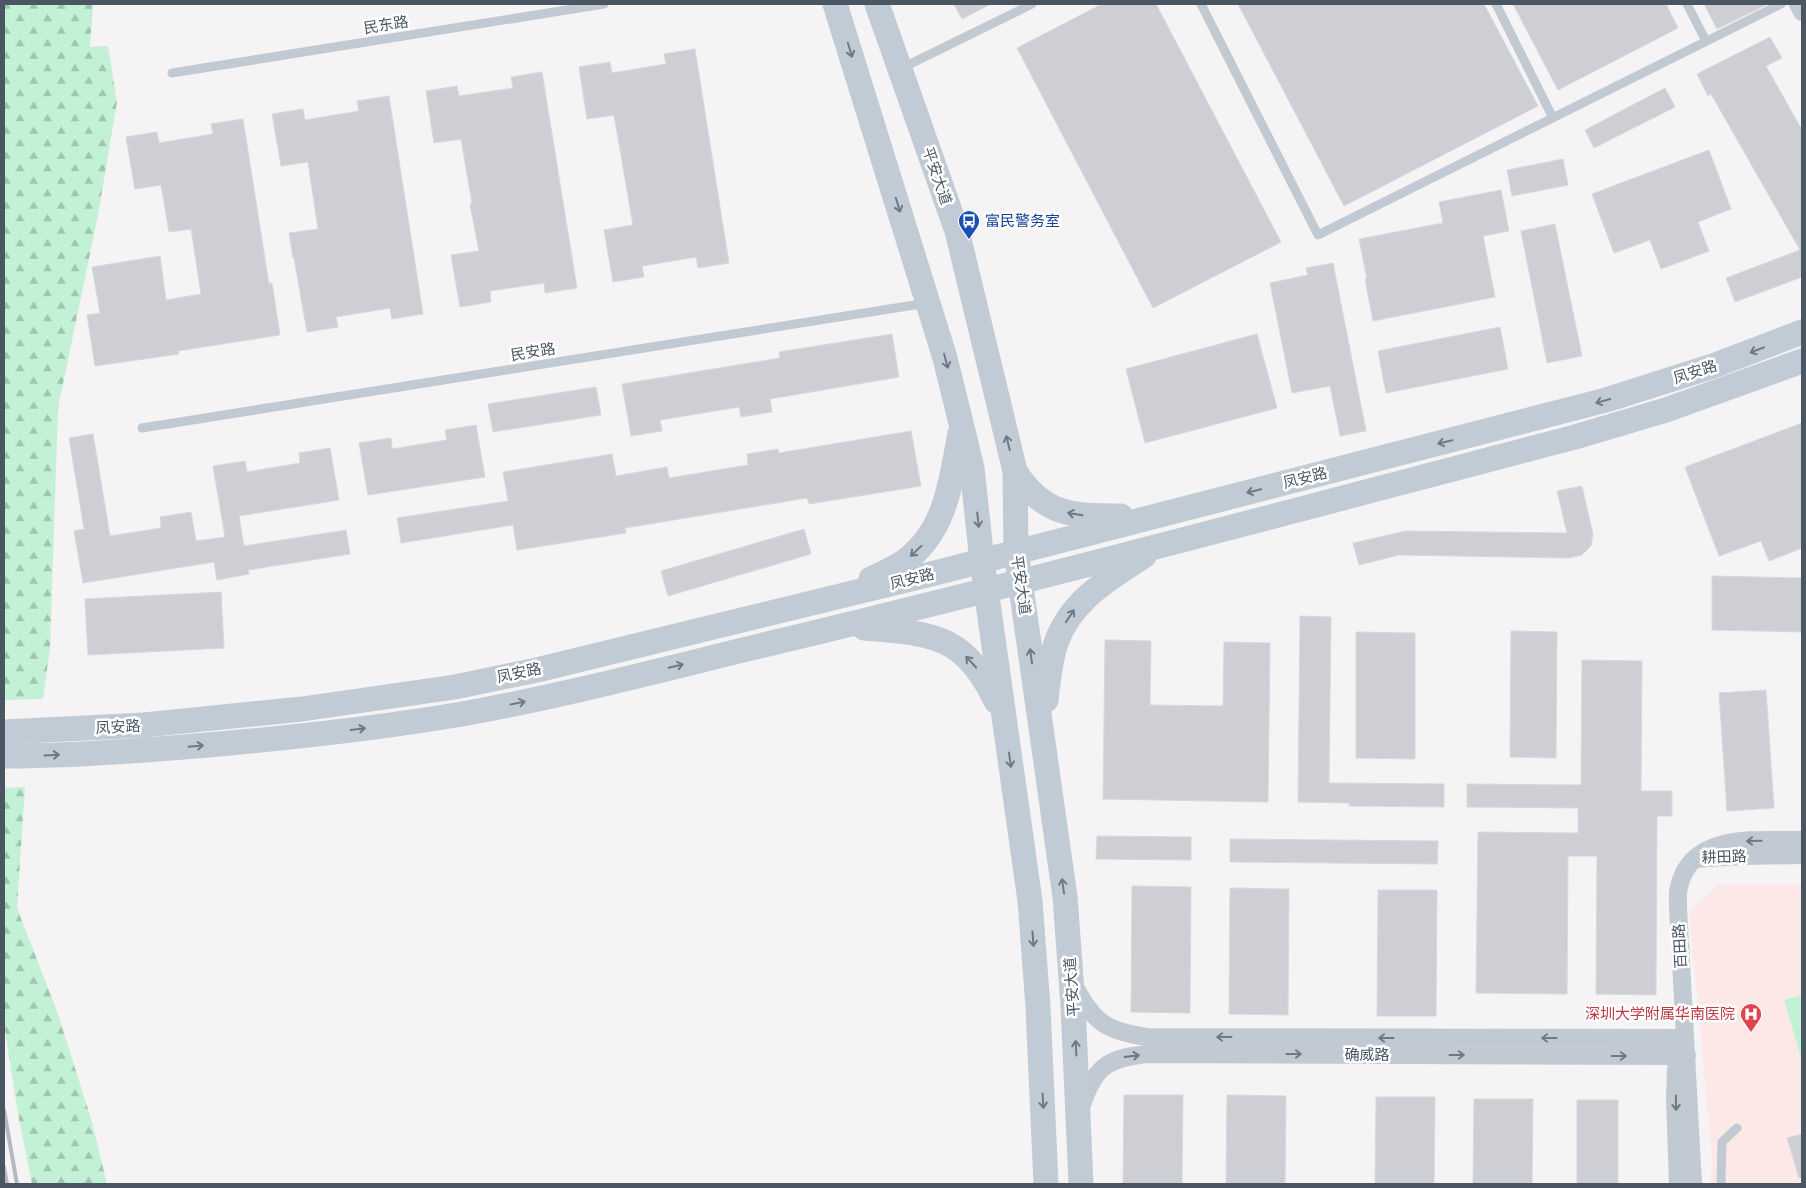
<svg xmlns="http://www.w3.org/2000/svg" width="1806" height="1188" viewBox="0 0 1806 1188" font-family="'Golos Text','Noto Sans SC',sans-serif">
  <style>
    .medical { fill: #fce8e6 }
    .grass { fill: #c3f1d5 }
    .forest { fill: url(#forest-firs) }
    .building { fill: #cdcfd5; stroke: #d7d9de }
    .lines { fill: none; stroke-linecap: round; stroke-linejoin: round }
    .lane { stroke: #c1cad2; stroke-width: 9 }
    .street { stroke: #c1cad2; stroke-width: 18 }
    .secondary { stroke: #c1cbd6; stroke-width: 25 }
    .rail { stroke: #b5b8bd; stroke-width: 4 }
    .oneway { stroke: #6e7984 }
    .oneway2 { stroke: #6e7983 }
    .labels { text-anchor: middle; stroke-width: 5; stroke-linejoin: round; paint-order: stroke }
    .street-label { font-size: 15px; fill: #4a5661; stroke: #fff }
    .transit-label { font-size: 15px; fill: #164399; stroke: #fff; text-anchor: start }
    .health-label { font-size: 15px; fill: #be3a42; stroke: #fff; text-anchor: end }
  </style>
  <defs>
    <pattern id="forest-firs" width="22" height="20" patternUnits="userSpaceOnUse" patternTransform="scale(1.25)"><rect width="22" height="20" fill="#c3f1d5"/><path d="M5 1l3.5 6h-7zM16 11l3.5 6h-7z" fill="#a0c6b0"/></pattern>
  </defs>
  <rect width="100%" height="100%" fill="#f5f3f3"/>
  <path class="medical" d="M1719 884H1802V1184H1711L1712 1153 1689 912Z"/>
  <path class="grass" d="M1802 995V1061L1784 1000Z"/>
  <g class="forest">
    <path d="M4 4H93L90 47 108 46 117 102 98 215 58 408 50 648 43 699 4 700Z"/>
    <path d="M25 787 17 908 58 1014 92 1122 107 1184H32L18 1114 4 1024V788Z"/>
  </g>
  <g class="building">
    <path d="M954 4H991L962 19Z"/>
    <path d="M1102 4H1156L1281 242 1153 308 1017 48Z"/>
    <path d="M1238 4H1484L1538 106 1344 206Z"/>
    <path d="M1513 4H1666L1678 28 1558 90Z"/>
    <path d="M1704 4H1768L1717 29Z"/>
    <path d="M1770 37 1782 58 1766 66 1802 130V277L1735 302 1726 278 1800 250 1711 94 1708 96 1697 74Z"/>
    <path d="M695 49 729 263 698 268 696 257 642 266 644 277 613 282 604 230 633 225 614 115 587 119 579 67 610 62 612 73 666 64 664 54Z"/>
    <path d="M542 72 577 288 545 293 544 283 490 291 491 302 460 307 451 255 479 251 470 204 472 203 461 139 434 143 426 91 457 86 459 96 513 88 511 77Z"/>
    <path d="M1665 88 1675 107 1594 148 1585 130Z"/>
    <path d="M389 96 423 314 392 319 390 308 336 317 338 327 307 332 294 258H293L289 233 318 229 308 162 281 166 272 114 303 109 305 120 359 111 357 101Z"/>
    <path d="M243 119 269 284 272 283 280 335 178 351 179 354 95 366 87 315 100 313 92 267 160 256 166 300 201 294 191 229 169 232 161 185 135 189 126 137 157 132 159 143 213 134 211 124Z"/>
    <path d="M1709 150 1731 209 1698 222 1709 251 1661 269 1650 240 1614 253 1592 194Z"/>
    <path d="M1563 159 1568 185 1512 196 1507 170Z"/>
    <path d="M1501 190 1509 231 1483 236 1495 297 1373 321 1365 279H1367L1359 239 1443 223 1439 202Z"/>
    <path d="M1555 224 1582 356 1547 363 1521 231Z"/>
    <path d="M1333 263 1366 431 1340 436 1330 386 1292 393 1270 283 1308 275 1306 268Z"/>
    <path d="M1500 327 1508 369 1386 393 1378 351Z"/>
    <path d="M892 334 899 377 770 399 772 412 741 417 739 407 660 420 662 431 631 436 622 384 780 358 779 352Z"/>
    <path d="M1257 334 1277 408 1145 443 1126 369Z"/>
    <path d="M596 387 601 415 493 432 488 404Z"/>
    <path d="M1802 423V548L1769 561 1761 541 1719 556 1685 467Z"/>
    <path d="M476 425 485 477 368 495 359 443 391 438 392 449 447 440 445 430Z"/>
    <path d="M911 431 921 486 809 504 807 498 625 528 626 533 517 550 513 525 401 543 397 518 508 501 503 472 612 454 616 476 667 467 669 478 748 465 747 454 778 449 779 453Z"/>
    <path d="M93 434 110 536 161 528 160 517 191 512 196 541 225 537 213 466 245 461 247 472 300 463 299 453 330 448 339 500 239 516 244 546 346 530 350 554 248 570 249 574 217 580 214 562 83 583 74 531 84 529 69 438Z"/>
    <path d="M1582 486 1593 534 1591 546 1582 555 1569 558 1399 555 1359 565 1353 543 1406 531 1567 533 1557 491Z"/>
    <path d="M804 529 811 554 668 596 661 571Z"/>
    <path d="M1712 576 1802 578V632L1712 630Z"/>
    <path d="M221 592 224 648 88 655 85 599Z"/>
    <path d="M1300 616 1331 617 1329 783 1444 784V807L1349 806V803L1298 802Z"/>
    <path d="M1511 631 1557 632 1556 758 1510 757Z"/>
    <path d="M1356 632 1415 633V759L1356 758Z"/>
    <path d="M1105 640 1151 641 1150 705 1223 706 1224 642 1270 643 1268 802 1103 799Z"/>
    <path d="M1582 660 1642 661 1641 791H1672V816H1657L1656 995 1596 994 1597 856H1568L1567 994 1476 993 1478 832 1578 833V808L1467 807V784L1581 785Z"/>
    <path d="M1766 690 1774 808 1727 811 1719 693Z"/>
    <path d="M1097 836 1191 837V860L1096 859Z"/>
    <path d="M1230 839 1438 841 1437 864 1230 862Z"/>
    <path d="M1132 886 1191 887 1190 1013 1131 1012Z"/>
    <path d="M1230 888 1289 889 1288 1015 1229 1014Z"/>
    <path d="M1378 890H1437L1436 1016H1377Z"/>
    <path d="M1124 1095H1183L1182 1184H1123Z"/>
    <path d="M1227 1095 1286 1096 1285 1184H1226Z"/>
    <path d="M1376 1097H1435L1434 1184H1375Z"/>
    <path d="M1474 1099H1533L1532 1184H1473Z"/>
    <rect x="1577" y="1100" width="41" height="84"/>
    <path d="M1802 1134V1177L1799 1178 1787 1138Z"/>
  </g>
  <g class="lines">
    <g class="lane">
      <path d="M1201 4 1318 235 1781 4"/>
      <path d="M1496 4 1553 118"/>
      <path d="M1687 4 1706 41"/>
      <path d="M902 68 1032 4"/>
      <path d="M172 73 604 4"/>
      <path d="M142 428 927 303"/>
      <path d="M1721 1184 1722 1142 1737 1128"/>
    </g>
    <g class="street">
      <path d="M1798 4 1802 12"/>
      <path d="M1695 859 1740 856 1802 855"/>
      <path d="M1075 987C1094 1023 1107 1031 1147 1037L1685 1038"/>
      <path d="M1082 1105C1095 1066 1108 1058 1148 1054L1687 1056"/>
      <path d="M1678 1184 1675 1099 1676 1070 1679 1053"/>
      <path d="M1693 1184 1678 907C1678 901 1677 894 1679 887 1691 831 1759 841 1802 840"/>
    </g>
    <g class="secondary">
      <path d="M835 4 945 358 972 468 982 561 1030 901 1038 1007 1046 1184"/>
      <path d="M877 4 957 231 1015 471 1016 552 1065 897 1073 1005 1081 1184"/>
      <path d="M1015 471C1043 516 1074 516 1121 516"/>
      <path d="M871 579C882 574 895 568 905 561 947 530 951 480 960 433"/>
      <path d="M864 628C932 634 963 633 996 701"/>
      <path d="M1046 700C1048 681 1050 661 1056 643 1071 600 1109 579 1144 556"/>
      <path d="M4 732 144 725 302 709 455 687 537 670 939 572 1606 400 1713 366 1802 332"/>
      <path d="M4 756C79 756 154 750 230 743 307 736 385 727 462 714 573 694 683 664 793 638 1055 575 1315 505 1575 437L1666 410 1802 361"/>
    </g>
    <g class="rail">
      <path d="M4 1110 17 1184"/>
      <path d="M4 1167 7 1184"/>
    </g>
  </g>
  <defs><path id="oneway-shaft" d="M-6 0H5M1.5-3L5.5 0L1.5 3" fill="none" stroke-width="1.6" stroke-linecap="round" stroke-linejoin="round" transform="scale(1.25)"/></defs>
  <g class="oneway">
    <use href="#oneway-shaft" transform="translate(850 50) rotate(73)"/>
    <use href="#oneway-shaft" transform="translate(898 205) rotate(73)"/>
    <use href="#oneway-shaft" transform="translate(1757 350) rotate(159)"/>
    <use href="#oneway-shaft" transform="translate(946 361) rotate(75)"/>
    <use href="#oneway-shaft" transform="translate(1603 401) rotate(165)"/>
    <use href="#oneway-shaft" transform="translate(1445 442) rotate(166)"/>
    <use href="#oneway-shaft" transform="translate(1008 443) rotate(-104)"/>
    <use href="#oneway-shaft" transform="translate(1254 491) rotate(166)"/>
    <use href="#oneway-shaft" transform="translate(1075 514) rotate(-170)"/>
    <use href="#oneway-shaft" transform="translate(978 520) rotate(84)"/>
    <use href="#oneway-shaft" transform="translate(916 551) rotate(137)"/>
    <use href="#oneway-shaft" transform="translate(1070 616) rotate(-56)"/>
    <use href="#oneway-shaft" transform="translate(1031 656) rotate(-98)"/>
    <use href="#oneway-shaft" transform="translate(971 662) rotate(-133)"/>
    <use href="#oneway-shaft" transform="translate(676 666) rotate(-13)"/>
    <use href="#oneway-shaft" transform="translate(518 703) rotate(-11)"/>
    <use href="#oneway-shaft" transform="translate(358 729) rotate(-7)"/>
    <use href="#oneway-shaft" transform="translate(196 746) rotate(-5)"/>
    <use href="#oneway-shaft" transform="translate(52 755) rotate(-3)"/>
    <use href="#oneway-shaft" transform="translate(1010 760) rotate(82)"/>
    <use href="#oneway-shaft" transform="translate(1063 886) rotate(-98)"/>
    <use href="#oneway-shaft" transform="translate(1033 939) rotate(86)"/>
    <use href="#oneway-shaft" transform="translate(1076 1048) rotate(-93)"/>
    <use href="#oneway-shaft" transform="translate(1043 1101) rotate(87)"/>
  </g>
  <g class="oneway2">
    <use href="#oneway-shaft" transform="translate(1754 841) rotate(179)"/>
    <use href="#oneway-shaft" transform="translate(1224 1037) rotate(-180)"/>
    <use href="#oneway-shaft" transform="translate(1386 1038) rotate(-180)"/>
    <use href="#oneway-shaft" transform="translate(1549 1038) rotate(-180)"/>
    <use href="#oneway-shaft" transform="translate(1294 1054)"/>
    <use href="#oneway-shaft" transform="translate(1457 1055)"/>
    <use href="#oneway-shaft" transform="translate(1132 1056) rotate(-7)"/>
    <use href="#oneway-shaft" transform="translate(1619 1056)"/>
    <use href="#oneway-shaft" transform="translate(1676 1103) rotate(89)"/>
  </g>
  <defs>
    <g id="bus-pin" transform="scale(1.125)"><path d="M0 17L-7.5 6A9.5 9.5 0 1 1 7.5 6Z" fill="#1a4fb4" stroke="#fff"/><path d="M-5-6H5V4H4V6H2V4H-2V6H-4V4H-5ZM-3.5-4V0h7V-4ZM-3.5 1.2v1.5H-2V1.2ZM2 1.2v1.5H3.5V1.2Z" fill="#fff"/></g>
    <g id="hospital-pin" transform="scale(1.125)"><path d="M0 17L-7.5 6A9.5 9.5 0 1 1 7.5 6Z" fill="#e0444e" stroke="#fff"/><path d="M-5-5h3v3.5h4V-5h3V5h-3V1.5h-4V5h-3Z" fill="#fff"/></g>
  </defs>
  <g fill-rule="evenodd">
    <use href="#bus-pin" x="969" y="221"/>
    <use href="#hospital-pin" x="1751" y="1014"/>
  </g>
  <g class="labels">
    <g class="street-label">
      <text transform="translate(386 25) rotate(-9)" y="5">民东路</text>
      <text transform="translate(937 176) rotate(71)" y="5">平安大道</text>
      <text transform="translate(533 352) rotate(-9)" y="5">民安路</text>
      <text transform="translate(1695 372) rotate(-18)" y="5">凤安路</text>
      <text transform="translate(1305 478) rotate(-14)" y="5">凤安路</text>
      <text transform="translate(912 579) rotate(-14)" y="5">凤安路</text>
      <text transform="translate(1021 585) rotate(82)" y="5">平安大道</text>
      <text transform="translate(519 673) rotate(-12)" y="5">凤安路</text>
      <text transform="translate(118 727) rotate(-3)" y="5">凤安路</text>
      <text transform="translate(1724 857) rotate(-2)" y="5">耕田路</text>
      <text transform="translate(1680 946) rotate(-93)" y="5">百田路</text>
      <text transform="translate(1072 987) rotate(-94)" y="5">平安大道</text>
      <text x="1367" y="1060">确威路</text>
    </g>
    <g class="transit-label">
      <text x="985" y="226">富民警务室</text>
    </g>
    <g class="health-label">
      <text x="1735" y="1019">深圳大学附属华南医院</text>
    </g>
  </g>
  <rect width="1806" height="1188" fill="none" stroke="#4a5661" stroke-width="10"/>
</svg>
